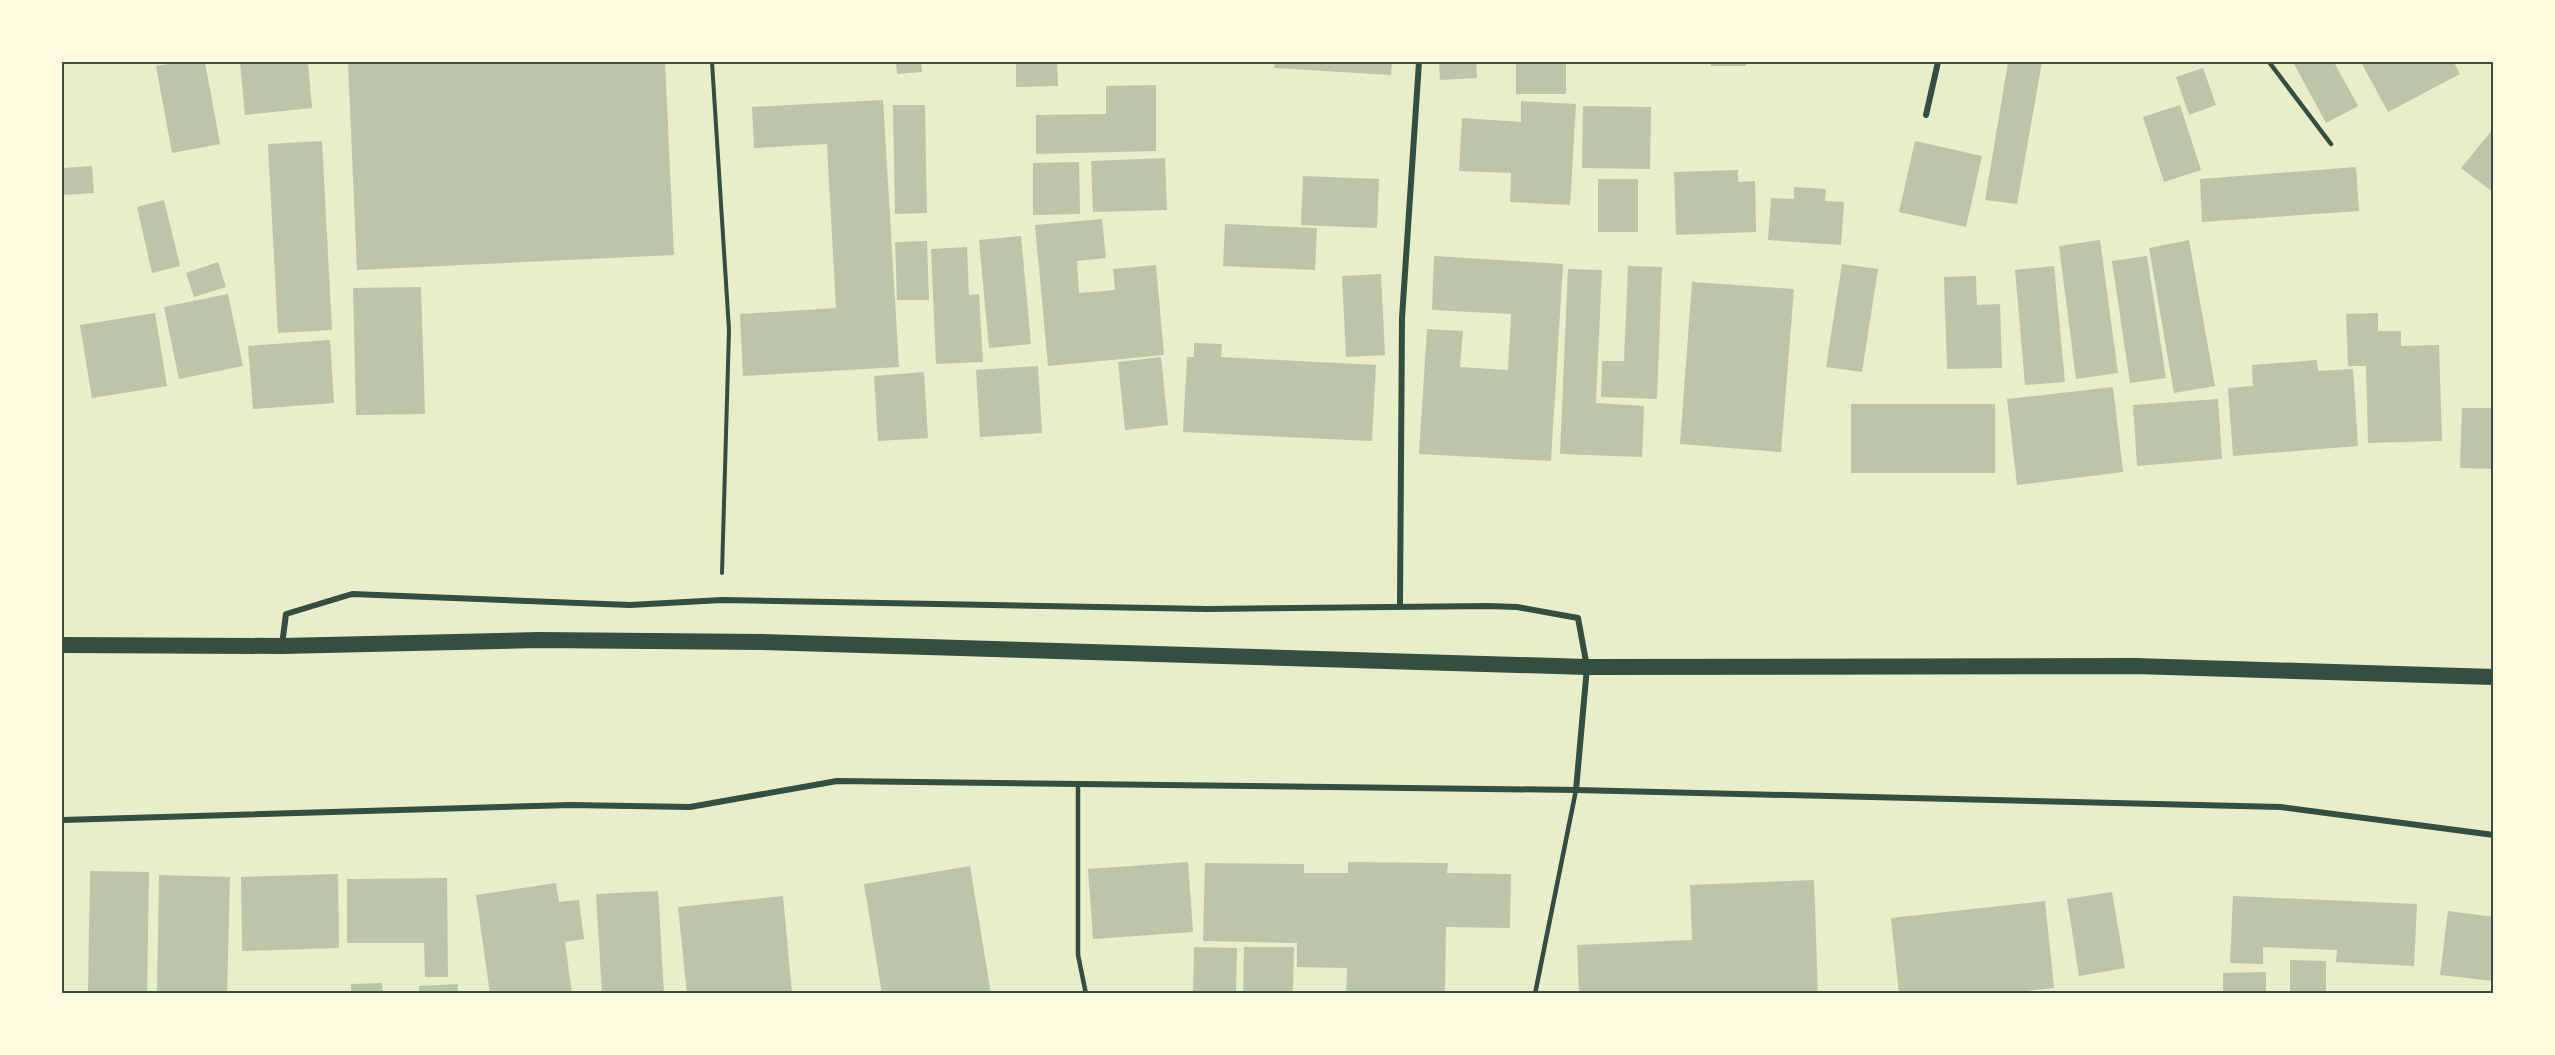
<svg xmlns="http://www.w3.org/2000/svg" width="2555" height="1055" viewBox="0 0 2555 1055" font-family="'IBM Plex Sans',sans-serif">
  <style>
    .building { fill: #bcc5a7 }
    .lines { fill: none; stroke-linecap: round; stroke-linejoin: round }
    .path { stroke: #344e41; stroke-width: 4 }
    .service { stroke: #344e41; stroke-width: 4.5 }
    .minor { stroke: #344e41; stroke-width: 6 }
    .trunk { stroke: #344e41; stroke-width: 16 }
    .neatline { fill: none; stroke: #344e41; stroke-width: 2 }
  </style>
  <rect width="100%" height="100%" fill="#e9edc9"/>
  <g class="building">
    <path d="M181 62H205L220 144 172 153 156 66Z"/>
    <path d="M240 62H308L312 108 245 115Z"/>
    <path d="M348 62H665L674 255 357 270Z"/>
    <path d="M896 62H921L922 72 897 74Z"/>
    <path d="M1016 62H1057L1058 86 1016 87Z"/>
    <path d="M1275 62H1392L1391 75 1274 68Z"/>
    <path d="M1439 62H1476L1477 78 1440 80Z"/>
    <rect x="1516" y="62" width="50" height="32"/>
    <rect x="1711" y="62" width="35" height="4"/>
    <path d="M2008 62H2042L2017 204 1985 200Z"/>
    <path d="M2293 62H2334L2358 106 2326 123Z"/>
    <path d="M2361 62H2454L2460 74 2388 112Z"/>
    <path d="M2203 68 2216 105 2189 115 2176 77Z"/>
    <path d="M1156 85V151L1036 154V115L1106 114V86Z"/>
    <path d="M883 100 899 367 743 376 740 314 836 308 827 144 754 148 752 107Z"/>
    <path d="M1521 101 1576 104 1570 205 1510 202 1511 173 1459 171 1462 118 1521 122Z"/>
    <path d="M893 105H925L927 213 895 214Z"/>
    <path d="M2180 105 2201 170 2164 182 2143 117Z"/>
    <path d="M1583 106 1651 107 1650 169 1582 168Z"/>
    <path d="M2494 128V193L2461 168Z"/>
    <path d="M322 141 332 330 278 333 268 144Z"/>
    <path d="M1915 141 1982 156 1966 227 1899 212Z"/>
    <path d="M1165 158 1167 210 1093 212 1091 161Z"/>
    <path d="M1079 162 1080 214 1033 215V163Z"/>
    <path d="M92 166 94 193 64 195 63 168Z"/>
    <path d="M2356 167 2359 211 2202 222 2200 179Z"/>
    <path d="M1738 170V182L1755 181 1756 232 1676 235 1674 172Z"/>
    <path d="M1303 176 1379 179 1377 228 1301 225Z"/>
    <rect x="1598" y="179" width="40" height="53"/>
    <path d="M1794 187 1826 189 1825 201 1844 202 1841 245 1768 240 1771 198 1794 199Z"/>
    <path d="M164 200 180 266 152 273 137 207Z"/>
    <path d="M1102 219 1106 258 1077 261 1079 293 1115 290 1113 269 1156 265 1164 355 1048 366 1035 225Z"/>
    <path d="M1225 224 1317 228 1315 270 1223 266Z"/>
    <path d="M1021 236 1031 344 989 348 979 240Z"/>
    <path d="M2100 240 2118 373 2076 379 2059 246Z"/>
    <path d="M2189 240 2215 386 2174 393 2149 248Z"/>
    <path d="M927 241 929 300H897L895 242Z"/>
    <path d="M967 247 969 295 979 294 983 362 936 364 931 249Z"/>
    <path d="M1434 256 1563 264 1551 461 1419 454 1427 329 1463 331 1460 367 1508 370 1511 314 1432 310Z"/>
    <path d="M2147 256 2166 378 2130 383 2112 261Z"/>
    <path d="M218 262 226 287 194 297 186 273Z"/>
    <path d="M1842 264 1878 269 1862 372 1826 367Z"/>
    <path d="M1628 266 1662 267 1657 399 1601 397 1602 361H1624Z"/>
    <path d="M2054 266 2065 382 2025 385 2015 270Z"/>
    <path d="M1568 269 1602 270 1596 403 1644 406 1642 457 1560 454Z"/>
    <path d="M1381 274 1385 355 1346 357 1342 276Z"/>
    <path d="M1976 276 1977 305 2000 304 2002 368 1947 369 1944 277Z"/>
    <path d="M1692 282 1794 289 1781 452 1680 444Z"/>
    <path d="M421 287 425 414 356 415 353 288Z"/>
    <path d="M228 294 243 366 179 379 164 307Z"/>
    <path d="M155 313 167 386 92 398 80 325Z"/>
    <path d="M2378 313V331H2401V346L2439 345 2442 441 2368 443 2366 366H2348L2346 314Z"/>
    <path d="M330 340 334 403 253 409 248 346Z"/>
    <path d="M1194 343 1222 344 1221 357 1376 365 1372 441 1183 432 1187 357H1194Z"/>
    <path d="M1161 357 1168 425 1125 430 1118 362Z"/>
    <path d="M2317 360 2318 371 2353 369 2358 446 2233 456 2228 388 2253 386 2252 365Z"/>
    <path d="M1038 366 1042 433 980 437 976 370Z"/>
    <path d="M924 372 928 438 878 441 874 376Z"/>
    <path d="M2113 387 2123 472 2017 485 2007 399Z"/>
    <path d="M2218 399 2222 459 2137 466 2133 405Z"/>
    <rect x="1851" y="404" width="144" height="69"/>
    <path d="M2462 408H2494V469L2460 468Z"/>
    <path d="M1188 862 1193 932 1093 939 1088 869Z"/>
    <path d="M1348 862 1448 863 1447 873 1511 874 1510 928 1446 927 1445 994H1346L1347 968 1297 967V943L1203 941 1205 863 1304 864V873H1348Z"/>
    <path d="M970 866 991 994H882L864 884Z"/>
    <path d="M90 871 149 872 147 994H88Z"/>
    <path d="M338 874 339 948 242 951 241 877Z"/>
    <path d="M159 875 230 877 227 994H157Z"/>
    <path d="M447 878 448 977H425L424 943H347V879Z"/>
    <path d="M1814 880 1818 994H1579L1577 945 1692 940 1690 885Z"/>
    <path d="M556 883 559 902 579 900 584 939 565 942 572 994H490L476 895Z"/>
    <path d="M658 891 664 994H602L596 894Z"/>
    <path d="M2112 892 2125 968 2079 976 2067 899Z"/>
    <path d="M783 896 792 994H687L678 907Z"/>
    <path d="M2233 896 2417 904 2414 966 2336 962 2337 950 2263 947V964L2230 963Z"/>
    <path d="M2045 901 2054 988 1998 994H1899L1891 918Z"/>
    <path d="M2448 911 2494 917V981L2440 975Z"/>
    <path d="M1194 947 1237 948 1236 994H1193Z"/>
    <path d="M1244 947H1294L1293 994H1243Z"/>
    <path d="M2290 960 2326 961V994H2290Z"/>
    <path d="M2266 972V994H2223V973Z"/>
    <path d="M382 983 383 994H351V984Z"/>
    <path d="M458 984V994H419V986Z"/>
  </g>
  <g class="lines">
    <path class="path" d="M712 62 729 330 722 573"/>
    <g class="service">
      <path d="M2269 62 2331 144"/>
      <path d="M1078 784V955L1086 994"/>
      <path d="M1535 994 1576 790"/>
    </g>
    <g class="minor">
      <path d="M1926 115 1938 62"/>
      <path d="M1400 605 1402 318 1419 62"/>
      <path d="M1576 790 2281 807 2494 835"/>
      <path d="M62 820 570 805 690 807 837 781 1576 790 1587 667 1578 618 1517 607 1488 606 1207 609 722 600 630 605 352 594 286 614 282 645"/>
    </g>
    <path class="trunk" d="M62 645 282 646 539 640 761 642 1587 667 2135 666 2494 677"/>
  </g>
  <rect width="2555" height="1055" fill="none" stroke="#fefae0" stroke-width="126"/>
  <rect x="63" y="63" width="2429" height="929" class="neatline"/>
</svg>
